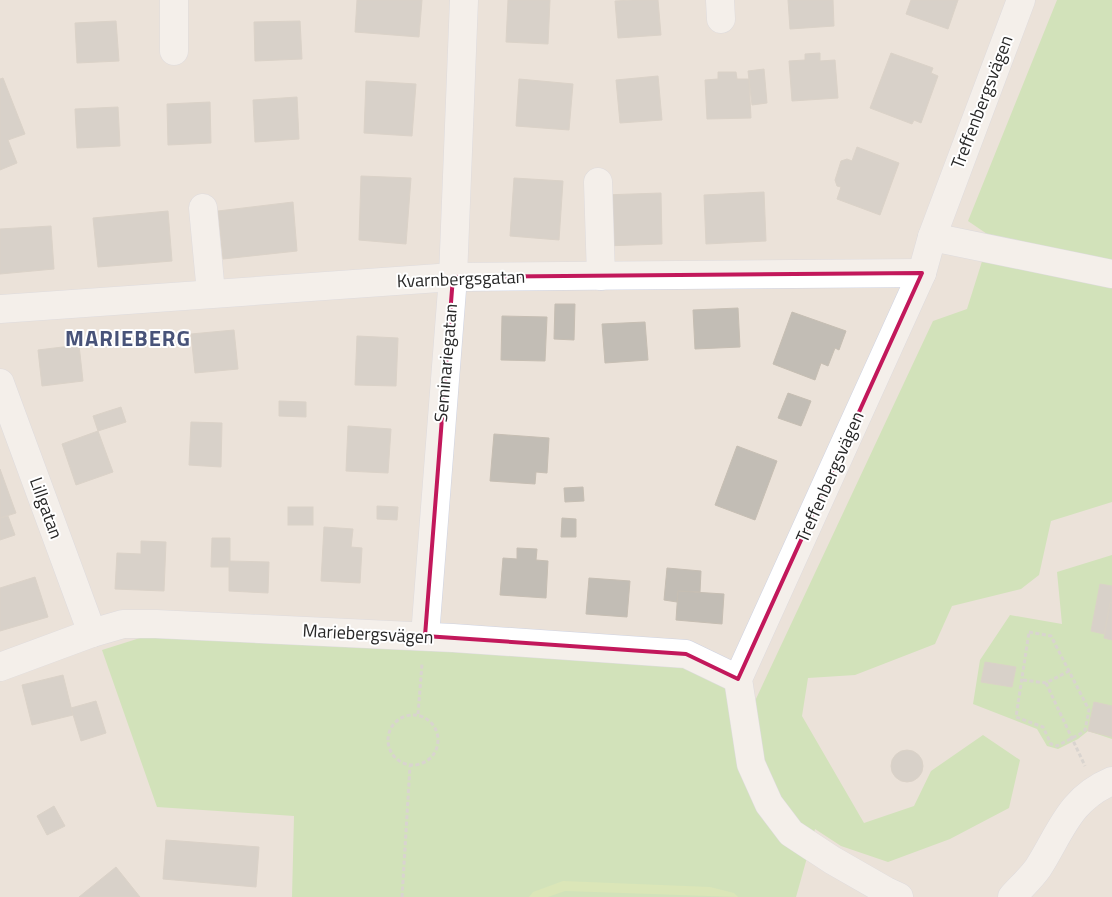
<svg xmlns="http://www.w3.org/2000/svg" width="1112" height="897" viewBox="0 0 1112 897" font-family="'Titillium Web',sans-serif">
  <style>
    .green { fill: #b3e395 }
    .pitch { fill: #c8ea90 }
    .building { fill: #c2bdb5; stroke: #c6beb3 }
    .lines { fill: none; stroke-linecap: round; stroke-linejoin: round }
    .minor-casing { stroke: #cfd3e2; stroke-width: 29 }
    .path { stroke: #c3c3c3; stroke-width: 3; stroke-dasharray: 4 2.5; stroke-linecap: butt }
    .minor { stroke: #fff; stroke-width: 28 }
    .marked { fill: none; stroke: #c2185b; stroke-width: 4; stroke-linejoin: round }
    .labels { text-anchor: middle; stroke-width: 4; stroke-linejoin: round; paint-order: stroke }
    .street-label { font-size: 18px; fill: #282828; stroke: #fff }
    .district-label { font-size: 22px; font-weight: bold; letter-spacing: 1px; fill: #485379; stroke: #fff }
  </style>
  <rect width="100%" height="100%" fill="#ebe2d9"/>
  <g class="green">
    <path d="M1057 0H1112V502L1051 521 1039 575 1021 589 952 606 935 644 855 675 808 678 802 716 864 823 914 806 931 771 983 735 1020 760 1009 808 950 839 888 862 841 846 815 829 796 897H292L294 816 157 807 102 650 159 632 679 658 755 701 933 321 967 309 990 236 968 221Z"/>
    <path d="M1112 555V739L1088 731 1078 739 1058 749 1047 746 1037 729 973 704 980 660 1010 615 1062 624 1057 572Z"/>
  </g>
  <path class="pitch" d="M563 881 710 887 734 893 738 897 565 891 548 897H529L533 892Z"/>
  <g class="building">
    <path d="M357 0H422L419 37 355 32Z"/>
    <path d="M508 0H550L548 44 506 42Z"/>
    <path d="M632 0H658L661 35 618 38 615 1Z"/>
    <path d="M788 0H833L834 26 790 29Z"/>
    <path d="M911 0H958L948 29 906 14Z"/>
    <path d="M116 21 119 61 77 63 75 23Z"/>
    <path d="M300 21 302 59 255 61 254 22Z"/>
    <path d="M820 53V61L835 60 838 98 792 101 789 61 805 60V54Z"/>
    <path d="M891 53 933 68 931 73 938 76 921 123 914 120 912 124 870 108Z"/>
    <path d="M764 69 767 103 752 105 748 71Z"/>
    <path d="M718 72H736L737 79H749L751 118 707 119 705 80 718 79Z"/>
    <path d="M658 76 662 120 620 123 616 80Z"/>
    <path d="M3 78 25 134 8 140 17 163 0 170V79Z"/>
    <path d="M519 79 573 84 569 130 516 126Z"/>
    <path d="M366 81 416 84 412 136 364 133Z"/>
    <path d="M297 97 299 139 255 142 253 100Z"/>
    <path d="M210 102 211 143 168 145 167 104Z"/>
    <path d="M118 107 120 146 77 148 75 109Z"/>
    <path d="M857 147 899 163 880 215 837 199 841 187 837 186 835 180 841 161 847 159 852 161Z"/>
    <path d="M361 176 411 178 406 244 359 240Z"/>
    <path d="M514 178 563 181 559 240 510 236Z"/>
    <path d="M764 192 766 241 706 244 704 195Z"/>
    <path d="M661 193 662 244 604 246 603 195Z"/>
    <path d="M293 202 297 251 223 259 218 211Z"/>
    <path d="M168 211 172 261 98 267 93 218Z"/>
    <path d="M51 226 54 269 0 274V229Z"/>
    <path d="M555 304H575L574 340 554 339Z"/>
    <path d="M738 308 740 347 695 349 693 310Z"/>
    <path d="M792 312 846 331 839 350 835 348 828 366 821 363 815 380 773 364Z"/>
    <path d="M502 316 547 317 545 361 501 360Z"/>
    <path d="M645 322 648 360 605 363 602 324Z"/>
    <path d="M234 330 238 369 195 373 191 334Z"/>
    <path d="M357 336 398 338 396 386 355 385Z"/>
    <path d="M79 345 83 381 42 386 38 350Z"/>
    <path d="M788 393 811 401 801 426 778 418Z"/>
    <path d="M279 401 306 402V417L279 416Z"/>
    <path d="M121 407 126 422 98 431 93 416Z"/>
    <path d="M191 422 222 423 221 467 189 465Z"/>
    <path d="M348 426 391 429 388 473 346 471Z"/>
    <path d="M98 431 113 472 76 485 62 444Z"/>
    <path d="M494 434 549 438 547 473 536 472 535 484 490 481Z"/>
    <path d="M737 446 777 461 755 520 715 505Z"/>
    <path d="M0 469 16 513 0 518Z"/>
    <path d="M583 487 584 501 565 502 564 488Z"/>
    <path d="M377 506 398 507 397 520 377 519Z"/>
    <rect x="288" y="507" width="25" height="18"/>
    <path d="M8 516 15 535 0 540V518Z"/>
    <path d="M562 518 576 519V537H561Z"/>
    <path d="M324 527 353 529 351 547 362 548 360 583 321 581Z"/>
    <path d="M212 538H230V567H211Z"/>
    <path d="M141 541 166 542 164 591 115 589 117 553 141 554Z"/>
    <path d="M517 548 537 549 536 560 548 561 546 598 500 595 503 558 517 559Z"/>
    <path d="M229 561 269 562 268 593 229 591Z"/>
    <path d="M667 568 701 571 700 592 678 591 677 602 664 600Z"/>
    <path d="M35 577 48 617 0 631V588Z"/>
    <path d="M589 578 630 581 627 617 586 614Z"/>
    <path d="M1100 584 1112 586V603H1110L1104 634 1091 631Z"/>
    <path d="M678 591 724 594 722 624 676 620Z"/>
    <path d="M1110 603H1112V640L1104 638Z"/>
    <path d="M985 662 1016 667 1012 687 981 682Z"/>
    <path d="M63 675 73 715 32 725 22 685Z"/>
    <path d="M96 701 106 733 81 741 71 708Z"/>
    <path d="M1094 702 1112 706V737L1088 731Z"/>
    <circle cx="907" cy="766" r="16"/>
    <path d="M54 806 65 826 47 835 37 816Z"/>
    <path d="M166 840 259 847 256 887 163 879Z"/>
    <path d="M116 867 140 897H79Z"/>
  </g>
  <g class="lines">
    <g class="minor-casing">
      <g id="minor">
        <path d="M720 0 721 19"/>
        <path d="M174 51V0"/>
        <path d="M598 182 601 276"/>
        <path d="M203 208 211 293"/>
        <path d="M932 237 1112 274"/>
        <path d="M0 309 453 277 922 273"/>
        <path d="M0 383 92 633"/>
        <path d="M425 636 453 277 464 0"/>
        <path d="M0 667 92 633 123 624H156L453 638 686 654 738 679"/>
        <path d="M899 897 886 891 832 860 791 833 769 804 751 764 738 679 922 273 932 237 1021 0"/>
        <path d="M1012 897C1020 888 1031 878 1038 868 1061 832 1069 799 1112 781"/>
      </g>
    </g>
    <g class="path">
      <path d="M1029 632 1051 636 1089 710 1085 730 1080 734 1057 746 1051 744 1043 727 1016 717Z"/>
      <path d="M1023 680 1046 683 1069 671"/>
      <path d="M1046 683 1085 766"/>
      <path d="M418 714 422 664"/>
      <circle cx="413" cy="740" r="25"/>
      <path d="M402 897 410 766"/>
    </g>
    <use href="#minor" class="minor"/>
  </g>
  <path d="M0 0H1112V897H0ZM922 273 738 679 686 654 425 636 453 277Z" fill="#ebe2d9" fill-opacity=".55" fill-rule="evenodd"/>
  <path class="marked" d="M922 273 738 679 686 654 425 636 453 277Z"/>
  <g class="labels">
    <g class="street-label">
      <text transform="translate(982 102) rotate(-69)" y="6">Treffenbergsvägen</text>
      <text transform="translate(461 279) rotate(-2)" y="6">Kvarnbergsgatan</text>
      <text transform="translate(446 363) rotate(-85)" y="6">Seminariegatan</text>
      <text transform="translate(830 477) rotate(-66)" y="6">Treffenbergsvägen</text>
      <text transform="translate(46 508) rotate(70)" y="6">Lillgatan</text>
      <text transform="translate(368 634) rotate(3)" y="6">Mariebergsvägen</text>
    </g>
    <g class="district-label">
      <text x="128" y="346">MARIEBERG</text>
    </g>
  </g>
</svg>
